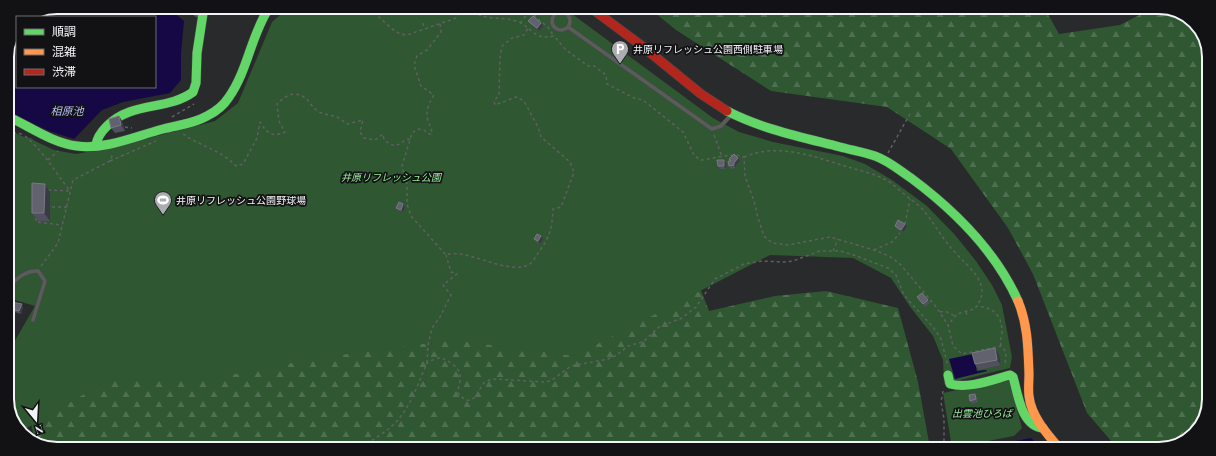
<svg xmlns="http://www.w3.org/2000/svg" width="1216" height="456" viewBox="0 0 1216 456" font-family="'Playfair Display','Noto Sans JP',serif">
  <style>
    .forest { fill: url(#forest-firs) }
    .park { fill: #2f5731 }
    .water { fill: #150845 }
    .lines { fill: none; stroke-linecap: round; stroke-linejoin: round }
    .lane-casing { stroke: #48484a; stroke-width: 4.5 }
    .fast-casing { stroke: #48484a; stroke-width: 10 }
    .slow-casing { stroke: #48484a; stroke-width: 10 }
    .jam-casing { stroke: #48484a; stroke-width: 10 }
    .path { stroke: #5f6061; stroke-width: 1.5; stroke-dasharray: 3 3; stroke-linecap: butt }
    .lane { stroke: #5b5b5c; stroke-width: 3.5 }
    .fast { stroke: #63d668; stroke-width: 9 }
    .slow { stroke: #ff974d; stroke-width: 9 }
    .jam { stroke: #b3261e; stroke-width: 9 }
    .wall { fill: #50505e }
    .shaded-wall { fill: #393a43 }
    .building { fill: #62626e; stroke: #787984 }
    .labels { text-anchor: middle; stroke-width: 3.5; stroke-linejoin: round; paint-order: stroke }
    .poi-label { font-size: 10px; fill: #f3f4f7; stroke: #121214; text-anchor: start }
    .park-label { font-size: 10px; font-style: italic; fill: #97ee9a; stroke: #121214 }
    .water-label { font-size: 11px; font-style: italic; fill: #b8bffb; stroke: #121214 }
    .rim { fill: none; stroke: #f3f4f7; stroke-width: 2 }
  </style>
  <defs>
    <pattern id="forest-firs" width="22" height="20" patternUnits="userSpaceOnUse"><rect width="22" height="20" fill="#2f5731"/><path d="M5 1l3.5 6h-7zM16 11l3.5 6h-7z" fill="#4e7050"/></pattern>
  </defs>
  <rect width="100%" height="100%" fill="#292a2c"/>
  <g class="forest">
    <path d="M649 8 1045 9 1059 34 1120 25 1149 10H1175L1199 26 1209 53 1206 415 1189 439 1159 449H1118L1087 413 1033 274 1008 228 951 149 887 107 771 91 676 30Z"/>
    <path d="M693 270 709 311 775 296 826 291 898 308 918 382 930 448 41 446 35 442 25 395 48 305Z"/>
  </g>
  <g class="park">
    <path d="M288 8H564L713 118 739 132 773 142 843 156 865 164 892 180 927 206 955 235 976 261 992 285 1002 305 1012 357 1010 368 944 384 943 360 933 336 911 308 891 278 853 258 770 255 574 356 452 340 312 359 210 379 108 380 20 432 17 429 7 403V349H10L35 306 11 299 7 305V129L24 137 31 138 35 141 54 150 76 154 110 148 215 121 238 103 272 22Z"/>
    <path d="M1009 379 1022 428 1014 436 952 448 943 393Z"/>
  </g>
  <g class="water">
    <path d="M57 7H167L184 21 181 53V80L170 93 123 102 102 110 74 139 49 131 7 111V54L17 32V87H155V17H33Z"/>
    <path d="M973 354 977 371 986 370 987 371 955 379 949 359Z"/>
    <path d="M1031 438 1042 449H974Z"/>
  </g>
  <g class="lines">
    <g class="lane-casing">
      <g id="lane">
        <path d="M186 7 197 15"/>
        <circle cx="561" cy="21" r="9"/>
        <path d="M568 27 712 129 721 126 732 114"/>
        <path d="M7 288C17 279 25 270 38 271L45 281 33 320"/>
      </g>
    </g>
    <g class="fast-casing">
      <g id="fast">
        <path d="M727 111C762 129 801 137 840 147 851 150 863 152 875 156 889 161 899 170 911 178 954 210 996 252 1018 301"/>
        <path d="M7 116C29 126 52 143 77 146 105 150 136 136 163 129 178 125 193 124 207 116 215 112 224 105 229 97 248 70 251 35 269 8"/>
        <path d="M96 145C97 137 101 132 107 126 132 101 167 111 193 92L196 83 197 53 204 7"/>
        <path d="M948 375 950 384C970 389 991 380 1010 375L1013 377C1018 394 1021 426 1043 428"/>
      </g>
    </g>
    <g class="slow-casing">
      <path id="slow" d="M1018 301C1028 325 1028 349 1029 374 1029 382 1028 389 1029 396 1031 416 1047 434 1060 449"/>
    </g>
    <g class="jam-casing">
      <path id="jam" d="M591 8 642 46 701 94 727 111"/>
    </g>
    <g class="path">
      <path d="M385 8 382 9 379 11V17C387 24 396 35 407 35L456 18 464 8"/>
      <path d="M468 8C487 24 503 14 521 23 534 31 536 40 554 36L566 50 588 66H594L606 75 607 84 634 98 643 100 683 132 694 155 700 160C715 159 731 152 744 157L745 176 754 201 758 218 764 236 772 243 788 245 830 237 874 250 889 256 900 264 937 308 948 325"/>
      <path d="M524 8 548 27 553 35"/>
      <path d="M326 10 339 8"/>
      <path d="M535 16 541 8"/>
      <path d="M423 23 424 29"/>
      <path d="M520 23 529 12"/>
      <path d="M440 24 441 32 427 50 417 56 414 65 421 86 434 95C429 103 425 111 428 121 430 126 432 129 432 134H429L424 130 418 129 412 133 402 166 407 184V204L411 216 446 255C467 247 508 277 530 264 533 262 536 256 539 252 550 236 552 229 553 209L561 207 574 172 570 162 541 137 538 127 524 101 516 97 495 105 494 101 499 95 500 58 502 46 512 38 524 35 528 28"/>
      <path d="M172 117 194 104"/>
      <path d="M125 127 132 128"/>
      <path d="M7 132 22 134"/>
      <path d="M183 134C200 146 221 150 236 166L243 164 257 138 260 122C267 133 272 138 285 132L279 121 277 104C284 97 293 90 304 97 309 100 312 108 319 112 325 115 331 115 337 117 341 119 344 122 347 124L363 120 360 132 364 138 375 140 383 134 384 140C400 152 398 140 410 139"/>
      <path d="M714 135 722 157"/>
      <path d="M25 136C45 153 55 172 70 191"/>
      <path d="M888 153 911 112"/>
      <path d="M744 157C778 142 815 157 848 167 861 171 876 174 888 181 896 186 902 193 909 198 914 202 919 205 923 210 934 222 941 237 952 249 966 266 993 282 977 306"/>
      <path d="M48 160 58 151"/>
      <path d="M110 161 156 141"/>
      <path d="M48 190 70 191"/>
      <path d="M52 207H67"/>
      <path d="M36 218V222L62 225"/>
      <path d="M905 224 910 199"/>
      <path d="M874 250 892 242 900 233"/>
      <path d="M833 251 838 239"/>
      <path d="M41 266 58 243 73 180 110 161 113 153"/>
      <path d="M940 312 945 311 955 316"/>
      <path d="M966 312 968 317"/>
      <path d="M1001 346C1000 341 1001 338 1002 333 1002 315 994 308 977 306L974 309 957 314 948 325 953 346 962 354 1001 346 1006 352 1005 366"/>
      <path d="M427 363 428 345 432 328 440 317 451 295 443 285 457 274 451 272 446 255"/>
      <path d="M943 391 941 402 944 419V448"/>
      <path d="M362 447C375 438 392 429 401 416 412 402 420 379 427 363 430 361 435 359 439 358 446 358 460 368 460 375 461 381 458 387 458 392 460 396 462 398 467 400 476 402 479 388 484 383 486 381 490 380 493 379L546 382 552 380 571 366 608 359 617 355 628 346 643 342 659 327 682 318 696 307 715 279 744 264 762 261 784 262 793 261 820 251H840L854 255 888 268 896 275 903 293 909 301 933 327 941 339 948 366"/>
    </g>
    <use href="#lane" class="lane"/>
    <use href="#fast" class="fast"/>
    <use href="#slow" class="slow"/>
    <use href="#jam" class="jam"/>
  </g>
  <g class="wall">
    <path d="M528 21 541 23 543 26 539 31 530 24Z"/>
    <path d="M119 116 122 121 125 131 115 133 111 128Z"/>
    <path d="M738 158 740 161 736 165V168L731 169 729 166 730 161 729 159Z"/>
    <path d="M724 160 726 163V169H720L718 166Z"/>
    <path d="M45 184 50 192V221H38L32 213Z"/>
    <path d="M403 204 405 207 403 212 398 210 396 208Z"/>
    <path d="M895 226 907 227 903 232 897 229Z"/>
    <path d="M534 239H543L540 244 536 242Z"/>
    <path d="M922 293 930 303 925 307 917 297Z"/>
    <path d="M23 307 21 314 11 311 10 308Z"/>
    <path d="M995 348 999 354 1001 365 979 370 975 364Z"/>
    <path d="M977 397 978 402 972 404 970 401Z"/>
  </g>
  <g class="shaded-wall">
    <path d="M534 8H538L535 12 533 10Z"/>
    <path d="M541 23 543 26 539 31 537 28Z"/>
    <path d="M119 116 122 121 125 131 121 125Z"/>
    <path d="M738 158 740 161 736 165V168L734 165V163Z"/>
    <path d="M724 160 726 163V169L724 166Z"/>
    <path d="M45 184 50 192V221L44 213Z"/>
    <path d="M403 204 405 207 403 212 401 210Z"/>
    <path d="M905 224 907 227 903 232 901 230Z"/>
    <path d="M541 236 543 239 540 244 538 241Z"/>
    <path d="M22 304 23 307 21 314 19 311Z"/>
    <path d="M995 348 999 354 1001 365 997 360Z"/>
  </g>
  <g class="building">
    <path d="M533 16 541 23 537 28 528 21Z"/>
    <path d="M119 116 121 125 111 128 109 119Z"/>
    <path d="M734 154 738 158 734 163V165L729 166 728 161H731L729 159Z"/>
    <path d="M717 160H724V166H718Z"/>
    <path d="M32 183 45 184 44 213H32Z"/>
    <path d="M399 202 403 204 401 210 396 208Z"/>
    <path d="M898 220 905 224 901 230 895 226Z"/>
    <path d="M537 234 541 236 538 241 534 239Z"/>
    <path d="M922 293 928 300 923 304 917 297Z"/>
    <path d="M12 302 22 304 19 311 10 308Z"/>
    <path d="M995 348 997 360 975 364 972 353Z"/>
    <path d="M975 394 976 399 970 401 969 395Z"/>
  </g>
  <defs>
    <g id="parking-pin" transform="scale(0.9)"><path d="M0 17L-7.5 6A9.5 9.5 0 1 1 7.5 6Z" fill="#acadb0" stroke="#121214"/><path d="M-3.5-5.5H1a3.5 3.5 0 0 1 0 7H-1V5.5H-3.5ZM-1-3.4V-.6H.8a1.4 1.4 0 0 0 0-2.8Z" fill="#fff"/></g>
    <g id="stadium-pin" transform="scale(0.9)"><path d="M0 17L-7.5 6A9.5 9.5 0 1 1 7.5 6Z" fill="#acadb0" stroke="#121214"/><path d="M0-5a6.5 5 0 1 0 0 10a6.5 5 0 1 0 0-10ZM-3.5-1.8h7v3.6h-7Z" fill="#fff"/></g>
  </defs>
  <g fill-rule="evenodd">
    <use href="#parking-pin" x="620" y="49"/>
    <use href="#stadium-pin" x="163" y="200"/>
  </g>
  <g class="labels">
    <g class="poi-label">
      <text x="633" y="53">井原リフレッシュ公園西側駐車場</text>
      <text x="176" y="204">井原リフレッシュ公園野球場</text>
    </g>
    <g class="park-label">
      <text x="391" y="181">井原リフレッシュ公園</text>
      <text x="982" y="417">出雲池ひろば</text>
    </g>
    <g class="water-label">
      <text x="67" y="115">相原池</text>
    </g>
  </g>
  <path d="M0 0H1216V456H0ZM57 14H1159A43 43 0 0 1 1202 57V399A43 43 0 0 1 1159 442H57A43 43 0 0 1 14 399V57A43 43 0 0 1 57 14Z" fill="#121214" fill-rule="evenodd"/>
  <path class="rim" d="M57 14H1159A43 43 0 0 1 1202 57V399A43 43 0 0 1 1159 442H57A43 43 0 0 1 14 399V57A43 43 0 0 1 57 14Z"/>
  <rect x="16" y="16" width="140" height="72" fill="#121214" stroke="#6c6c6f"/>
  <rect x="24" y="29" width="20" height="6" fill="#63d668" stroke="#6c6c6f"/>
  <text x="52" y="36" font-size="12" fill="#f3f4f7">順調</text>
  <rect x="24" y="49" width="20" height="6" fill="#ff974d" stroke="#6c6c6f"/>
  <text x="52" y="56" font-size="12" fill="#f3f4f7">混雑</text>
  <rect x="24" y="69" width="20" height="6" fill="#b3261e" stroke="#6c6c6f"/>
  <text x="52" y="76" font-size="12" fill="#f3f4f7">渋滞</text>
  <g transform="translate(36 420) rotate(162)" stroke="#121214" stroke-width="3" paint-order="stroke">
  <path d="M0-3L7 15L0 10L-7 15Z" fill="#f3f4f7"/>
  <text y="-6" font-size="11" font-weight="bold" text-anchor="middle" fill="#f3f4f7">N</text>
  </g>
</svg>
